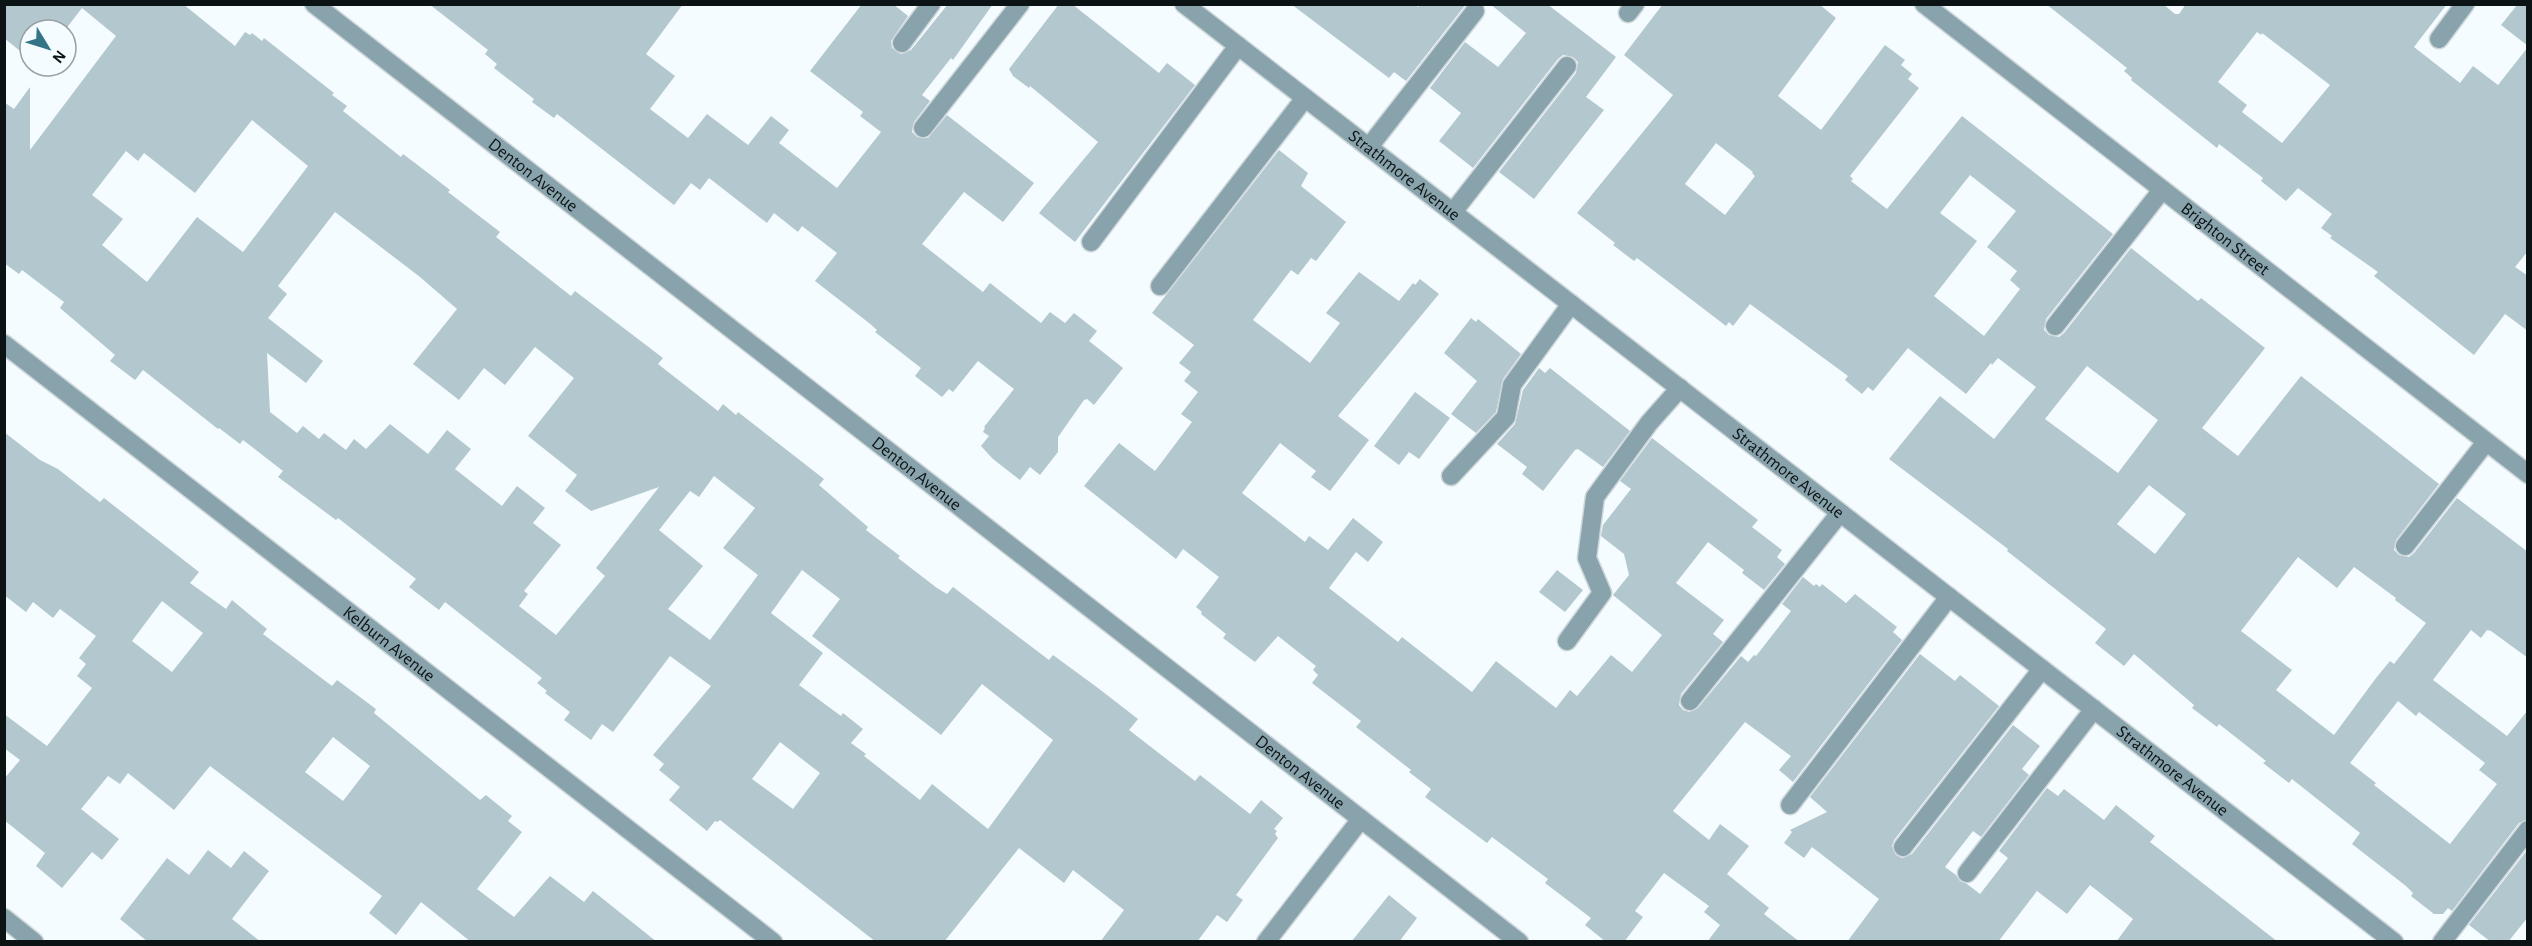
<svg xmlns="http://www.w3.org/2000/svg" width="2532" height="946" viewBox="0 0 2532 946" font-family="'Alegreya Sans',sans-serif">
  <style>
    .building { fill: #b3c7ce; fill-rule: evenodd }
    .lines { fill: none; stroke-linecap: round; stroke-linejoin: round }
    .minor-casing { stroke: #cfd7da; stroke-width: 21 }
    .minor { stroke: #88a3ac; stroke-width: 18 }
    .labels { text-anchor: middle; stroke-width: 5; stroke-linejoin: round; paint-order: stroke }
    .street-label { font-size: 18px; fill: #0c1315; stroke: #f4fcff }
  </style>
  <rect width="100%" height="100%" fill="#f4fcff"/>
  <g class="building">
    <path d="M4 4H183L235 46 245 32 250 35 252 33 262 41 264 38 334 93 332 95 347 106 343 111 401 157 403 154 419 166 450 190 448 192 500 232 496 237 571 296 575 291 663 358 658 364 718 411 723 404 736 415 738 412 824 479 819 485 868 527 866 530 900 556 898 558 937 588 947 594 953 587 1049 660 1053 655 1098 688 1138 719 1129 730 1195 781 1200 775 1250 814 1261 800 1283 818 1274 829 1277 831 1275 834 1278 838 1236 895 1243 900 1227 922 1217 915 1197 942H1100L1124 910 1073 870 1064 883 1019 848 944 942H876L720 820 717 822 715 821 707 831 669 800 680 787 659 770 664 764 653 755 711 686 670 656 613 732 602 724 591 740 564 720 570 712 545 693 547 691 537 683 542 678 445 602 439 610 409 587 416 579 338 518 336 520 278 477 283 471 243 440 240 444 219 428 218 429 143 370 135 380 110 361 115 355 60 308 64 302 22 270 19 274 4 263V102L14 109 30 87V150L116 36 82 8 65 30H30V59L4 38ZM252 120 308 166 243 252 197 217 147 282 102 245 123 219 92 195 126 151 138 161 144 153 195 193ZM335 212 420 277 457 309 413 364 459 400 484 368 505 385 535 347 574 378 528 436 577 475 565 491 591 511 659 487 596 568 605 576 556 635 519 606 528 594 524 591 561 545 533 523 545 508 517 486 502 506 455 469 471 449 447 430 428 454 390 424 366 449 354 439 346 450 324 433 319 439 303 426 297 433 270 412 267 353 306 383 323 361 268 318 287 294 278 286ZM714 476 755 508 723 548 758 575 710 640 668 609 703 566 659 530 690 491 699 497ZM802 570 840 599 812 636 941 735 982 684 1053 740 988 829 932 784 920 800 864 756 866 754 851 743 863 729 843 713 841 716 799 685 823 653 771 613ZM780 742 820 773 793 809 752 779Z"/>
    <path d="M429 4H683L646 54 675 76 650 109 688 138 707 114 748 145 771 116 789 130 779 143 837 188 881 132 860 116 863 112 810 71 862 4H893L908 16 891 41 892 48 901 54 911 50 948 4H993L953 60 951 58 922 95 930 101 914 122 912 132 917 137 928 138 947 115 1034 183 1003 222 964 192 922 244 983 292 990 283 1041 323 1050 312 1065 323 1074 313 1097 331 1089 341 1123 368 1094 405 1087 399 1084 400 1058 437V452L1040 475 1030 467 1020 480 993 459 981 446 989 436 983 432 985 428 984 427 1014 389 978 361 953 392 949 389 942 397 915 376 921 368 875 332 877 330 869 323 815 281 837 253 802 226 798 232 774 213 767 223 709 178 700 190 691 183 674 205 557 114 554 118 532 102 534 99 494 68 497 64 485 54 488 50Z"/>
    <path d="M1059 4H1072L1159 73 1167 63 1195 85 1075 242 1039 213 1098 142 1030 86 1029 88 1013 76 1009 69Z"/>
    <path d="M1291 4H1414L1418 7 1420 4H1466L1406 81 1394 72 1389 78Z"/>
    <path d="M1490 4H1547L1616 57 1586 97 1604 110 1534 199 1499 172 1576 73 1578 62 1573 57 1563 55 1558 59 1473 168 1439 141 1461 113 1430 88 1465 42 1498 67 1526 33Z"/>
    <path d="M1663 4H1819L1836 18 1778 96 1821 130 1885 45 1905 60 1901 65 1912 74 1908 79 1919 88 1850 176 1853 179 1851 181 1887 209 1962 116 2113 234 2046 319 2044 330 2049 335 2059 337 2064 333 2131 248 2198 301 2201 298 2265 348 2202 428 2238 456 2301 376 2439 484 2396 540 2394 550 2399 555 2409 557 2414 553 2457 498 2528 552V658L2491 631 2487 630 2481 638 2471 630 2433 680 2507 736 2528 710V819L2519 823 2452 911 2448 908 2443 914H2434L2411 896 2413 893 2406 886 2352 844 2360 833 2292 779 2289 783 2263 763 2266 761 2219 724 2217 727 2192 708 2194 705 2134 654 2124 666 2095 643 2106 629 2007 551 2008 549 1889 459 1940 396 1994 439 2036 387 1998 358 1992 365 1991 363 1966 394 1908 348 1873 391 1868 387 1862 394 1845 380 1848 376 1750 304 1733 326 1729 322 1726 326 1637 258 1634 261 1613 245 1615 243 1577 213 1673 95 1624 55ZM1716 143 1753 172 1752 173 1755 176 1725 215 1685 184ZM1970 175 2016 211 1987 247 2017 271 2010 280 2020 289 1984 336 1934 296 1977 241 1940 213ZM2087 366 2158 420 2118 473 2045 419ZM2149 485 2186 514 2155 554 2117 524ZM2298 557 2337 588 2354 567 2396 598 2395 600 2426 623 2394 664 2390 661 2376 678 2334 735 2276 690 2292 670 2241 631ZM2398 701 2416 716 2419 712 2485 763 2479 770 2497 784 2450 844 2374 785 2376 783 2350 763Z"/>
    <path d="M2046 4H2163L2175 14H2179L2186 4H2447L2414 47 2460 83 2473 66 2498 85 2528 47V251L2515 267 2528 276V331L2505 314 2474 355 2374 276 2378 272 2330 238 2332 236 2321 228 2332 214 2298 188 2286 201 2261 181 2263 178 2219 144 2217 148 2131 80 2132 78 2124 71 2127 68ZM2257 32 2261 35 2262 33 2330 85 2282 143 2242 112 2247 105 2218 82Z"/>
    <path d="M2518 4H2528V46L2501 25Z"/>
    <path d="M1279 150 1308 173 1301 186 1346 222 1316 261 1311 258 1298 275 1291 270 1253 320 1310 363 1340 323 1326 313 1359 272 1399 301 1413 283 1415 285 1420 279 1439 294 1338 416 1369 440 1330 491 1311 477 1316 471 1280 443 1242 493 1305 542 1309 536 1328 550 1353 518 1383 542 1368 562 1356 552 1329 588 1398 642 1402 637 1472 692 1496 661 1556 708 1570 690 1577 696 1611 655 1632 672 1662 635 1613 595 1629 575 1624 554 1601 536 1603 525 1631 489 1620 481 1652 438 1758 520 1752 527 1782 550 1777 557 1785 564 1764 590 1742 573 1744 570 1708 542 1676 583 1724 620 1713 634 1723 642 1681 694 1679 705 1683 710 1689 712 1698 708 1741 656 1748 662 1754 655 1756 656 1791 611 1782 604 1803 577 1814 586 1816 584 1820 587 1822 584 1846 603 1855 594 1897 627 1893 632 1902 640 1793 782 1779 770 1791 756 1745 722 1673 811 1709 840 1720 824 1749 846 1727 874 1769 908 1764 914 1800 942H1707L1720 925 1704 912 1709 906 1664 873 1635 911 1643 917 1624 942H1606L1585 925 1591 918 1545 883 1548 879 1492 837 1487 843 1425 797 1431 789 1409 772 1411 770 1356 727 1361 721 1312 683 1318 675 1313 670 1316 666 1278 636 1255 662 1223 638 1226 634 1201 614 1202 612 1196 607 1219 577 1183 549 1176 559 1084 486 1119 443 1155 471 1192 422 1181 414 1198 392 1184 381 1191 372 1179 363 1194 345 1152 313Z"/>
    <path d="M1471 318 1476 322 1478 319 1521 354 1503 379 1496 412 1476 433 1451 414 1477 381 1444 353Z"/>
    <path d="M1539 368 1545 373 1550 368 1630 431 1603 467 1578 449 1575 450 1543 491 1522 474 1527 467 1497 444 1515 424 1523 390Z"/>
    <path d="M1415 392 1450 418 1419 459 1409 452 1399 465 1374 446Z"/>
    <path d="M4 432 40 460 58 469 100 502 104 498 199 572 190 583 226 609 232 600 267 629 263 634 332 686 337 680 376 709 374 713 480 800 486 795 512 816 508 821 522 832 477 889 514 917 550 876 584 902 593 891 657 942H471L421 902 396 935 369 913 382 896 210 766 174 810 128 773 120 784 108 776 81 809 119 839 102 860 92 852 62 888 36 866 45 853 4 820V779L20 760 4 748V714L47 746 92 688 77 676 86 664 79 658 96 636 60 609 53 618 33 602 26 612 4 595ZM162 601 203 633 172 672 132 641ZM333 737 370 766 343 801 305 772Z"/>
    <path d="M1557 570 1583 590 1565 612 1539 592Z"/>
    <path d="M1920 654 1955 681 1960 675 1999 706 1894 840 1892 846 1896 855 1902 858 1912 854 2013 725 2040 746 2022 769 2029 775 1981 837 1973 831 1945 867 1956 875 1960 881 1967 884 1980 894 2008 858 1999 851 2047 788 2058 796 2064 789 2104 820 2116 805 2155 836 2150 842 2278 942H2116L2133 919 2090 885 2067 914 2037 891 1998 942H1847L1879 899 1812 847 1804 858 1784 843 1792 832 1790 830 1827 812 1810 797Z"/>
    <path d="M2528 849V917L2508 942H2491L2469 925Z"/>
    <path d="M208 850 231 868 244 851 269 871 232 919 261 942H148L120 919 167 858 189 875Z"/>
    <path d="M1389 895 1417 918 1399 942H1351Z"/>
  </g>
  <g class="lines">
    <g class="minor-casing">
      <g id="minor">
        <path id="s1" d="M314 4 1519 942"/>
        <path id="s2" d="M1184 4 2394 942"/>
        <path id="s3" d="M1924 4 2528 474"/>
        <path d="M1628 13 1635 4"/>
        <path d="M2439 39 2465 4"/>
        <path d="M902 43 931 4"/>
        <path d="M923 128 1020 4"/>
        <path d="M1369 147 1475 11"/>
        <path d="M1453 212 1567 66"/>
        <path d="M1091 242 1238 46"/>
        <path d="M1160 286 1305 98"/>
        <path d="M2055 326 2162 190"/>
        <path id="s4" d="M4 344 773 942"/>
        <path d="M1451 476 1506 417 1512 385 1571 304"/>
        <path d="M2405 546 2486 442"/>
        <path d="M1567 641 1602 593 1587 558 1595 497 1649 423 1680 388"/>
        <path d="M1690 701 1840 513"/>
        <path d="M1790 805 1949 597"/>
        <path d="M1903 847 2042 669"/>
        <path d="M1967 873 2094 709"/>
        <path d="M4 918 34 942"/>
        <path d="M1266 942 1361 819"/>
        <path d="M2442 942 2528 830"/>
      </g>
    </g>
    <use href="#minor" class="minor"/>
  </g>
  <g class="labels">
    <g class="street-label">
      <text dy="6" stroke="none"><textPath href="#s1" startOffset="278">Denton Avenue</textPath></text>
      <text dy="6" stroke="none"><textPath href="#s2" startOffset="279">Strathmore Avenue</textPath></text>
      <text dy="6" stroke="none"><textPath href="#s3" startOffset="382">Brighton Street</textPath></text>
      <text dy="6" stroke="none"><textPath href="#s1" startOffset="764">Denton Avenue</textPath></text>
      <text dy="6" stroke="none"><textPath href="#s2" startOffset="765">Strathmore Avenue</textPath></text>
      <text dy="6" stroke="none"><textPath href="#s4" startOffset="488">Kelburn Avenue</textPath></text>
      <text dy="6" stroke="none"><textPath href="#s2" startOffset="1251">Strathmore Avenue</textPath></text>
      <text dy="6" stroke="none"><textPath href="#s1" startOffset="1250">Denton Avenue</textPath></text>
    </g>
  </g>
  <rect width="2532" height="946" fill="none" stroke="#0c1315" stroke-width="12"/>
  <g transform="translate(48 48) rotate(128)"><circle r="28" fill="#f4fcff" stroke="#979fa1" stroke-width="1.5"/>
  <path d="M0-4.5L10 22L0 15L-10 22Z" fill="#337587"/>
  <text y="-9" font-size="16" font-weight="bold" text-anchor="middle" fill="#0c1315">N</text>
  </g>
</svg>
